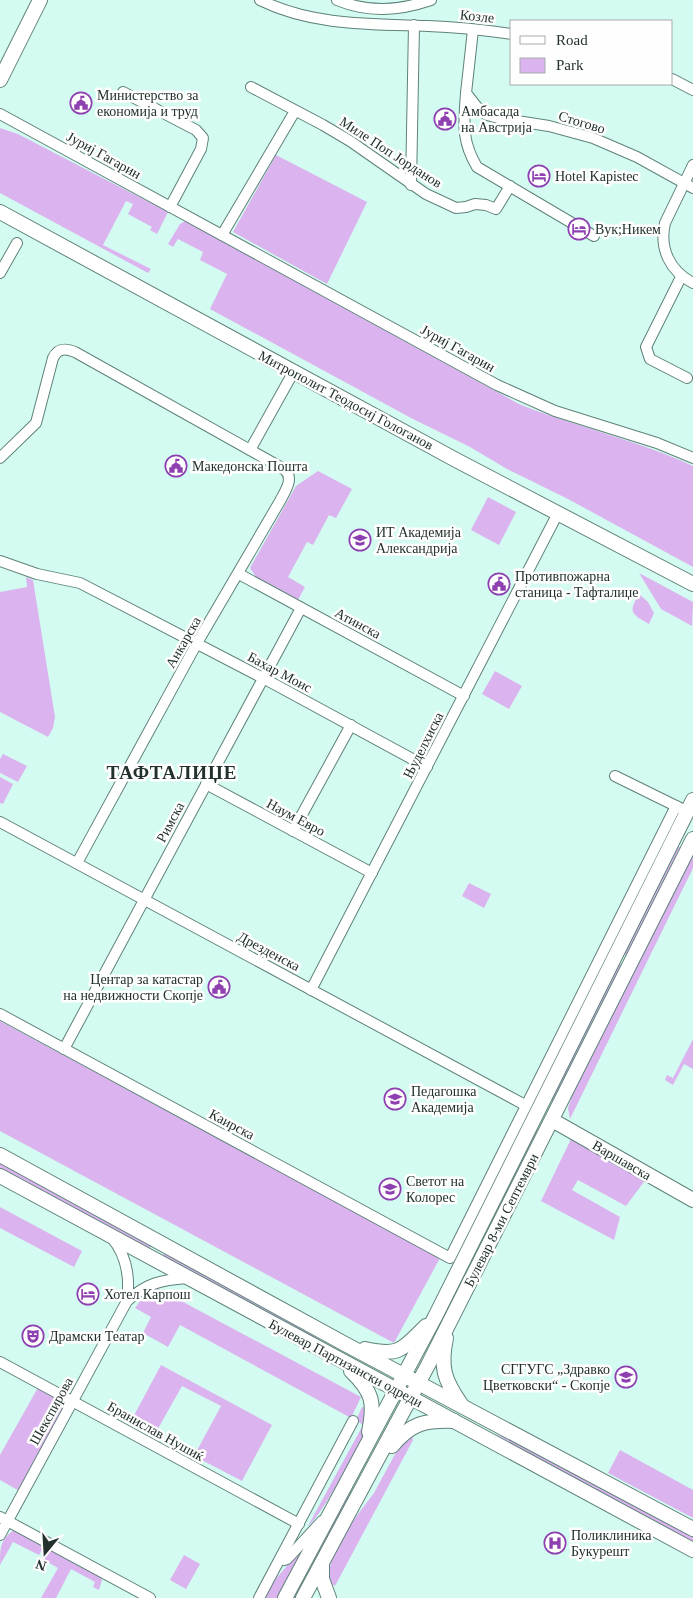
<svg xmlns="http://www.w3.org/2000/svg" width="693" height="1598" viewBox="0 0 693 1598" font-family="Georgia,serif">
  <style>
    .green { fill: #dbb4ef }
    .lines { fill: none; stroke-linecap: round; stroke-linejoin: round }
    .minor-casing { stroke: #5e8279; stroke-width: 12 }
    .tertiary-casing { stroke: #5e8279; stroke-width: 16 }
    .minor { stroke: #fff; stroke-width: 10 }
    .tertiary { stroke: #fff; stroke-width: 14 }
    .labels { text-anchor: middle; stroke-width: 5; stroke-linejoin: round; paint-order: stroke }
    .street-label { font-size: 14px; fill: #22312d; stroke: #fefefe }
    .poi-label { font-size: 14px; fill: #22312d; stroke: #fefefe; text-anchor: start }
    .district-label { font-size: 19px; font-weight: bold; letter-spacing: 1px; fill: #22312d; stroke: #fefefe }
  </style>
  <rect width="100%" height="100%" fill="#d4fbf1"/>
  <g class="green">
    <path d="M0 128 18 134 168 212 157 234 150 230 152 227 128 214 133 204 126 201 103 245 151 269 148 273 0 193Z"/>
    <path d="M276 155 367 202 327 284 233 232Z"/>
    <path d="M185 221 519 404C576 427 637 440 693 466V567L568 499 507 469 470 447 411 418 210 309 227 274 200 260 203 252 178 239 173 247 168 244 180 224Z"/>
    <path d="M318 471 352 489 336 518 329 515 313 545 307 542 288 577 305 587 298 600 256 577 250 568 296 486Z"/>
    <path d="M488 497 516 512 499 545 471 530Z"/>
    <path d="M639 573 693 602 692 626 661 609Z"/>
    <path d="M26 577 33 580 55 717 53 728 48 737 0 712V592L27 587Z"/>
    <path d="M639 594 648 602 654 613 649 624C631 614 628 612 639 594Z"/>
    <path d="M495 671 522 686 509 709 482 694Z"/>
    <path d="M3 754 27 766 18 782 0 773V759Z"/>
    <path d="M0 777 13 784 3 804 0 803Z"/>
    <path d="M677 846 682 848 629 956 624 954Z"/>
    <path d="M693 854V868L570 1119 568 1108 574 1091Z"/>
    <path d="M469 883 491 894 484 908 462 896Z"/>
    <path d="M618 963 624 966 556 1103 551 1100Z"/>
    <path d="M0 1021 440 1258 394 1343 0 1131Z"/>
    <path d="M693 1039V1069L684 1064 673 1085 665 1080 667 1075 673 1078Z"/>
    <path d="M536 1130 541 1133 454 1300 467 1266Z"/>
    <path d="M572 1137 646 1179 626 1206 578 1180 572 1190 620 1217 614 1240 541 1201Z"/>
    <path d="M0 1163 151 1246 148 1251 0 1169Z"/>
    <path d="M0 1207 82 1251 74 1267 0 1228Z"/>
    <path d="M165 1253 262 1306 383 1369 328 1342 295 1330 161 1258Z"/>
    <path d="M157 1288 361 1397 351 1418 180 1325 168 1347 143 1333 151 1317 135 1308 145 1294Z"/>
    <path d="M161 1365 272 1425 242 1481 194 1456 221 1406 182 1386 155 1434 131 1421Z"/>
    <path d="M40 1384 73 1401 23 1493 0 1480V1455Z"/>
    <path d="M362 1407 370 1409C369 1416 368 1423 366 1429 360 1444 320 1519 308 1526L363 1425 356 1420Z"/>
    <path d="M412 1434 413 1440 335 1586 332 1584 328 1574 332 1559 349 1526 374 1493 401 1443Z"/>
    <path d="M495 1434 524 1444 693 1537V1544Z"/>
    <path d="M620 1450 693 1490V1518L608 1473Z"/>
    <path d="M350 1492 352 1493 298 1598H292Z"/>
    <path d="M14 1530 45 1544 39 1555 13 1542 0 1565C0 1549 0 1539 14 1530Z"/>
    <path d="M308 1541 279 1598H264L274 1581Z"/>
    <path d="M50 1548 100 1575 102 1580 99 1590 93 1587 95 1582 71 1569 56 1598H41L58 1568 44 1560Z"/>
    <path d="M184 1555 200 1564 186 1589 170 1580Z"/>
  </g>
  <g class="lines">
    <g class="minor-casing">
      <g id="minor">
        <path d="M260 0C313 26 371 24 428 26 456 27 484 30 512 34"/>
        <path d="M337 0C369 13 398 11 431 0"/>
        <path d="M473 30 466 93 477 107 487 115 498 118 549 126 593 138 637 157 693 188"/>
        <path d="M672 79 693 90"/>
        <path d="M251 87 323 125 350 141 426 194 456 208 466 207 475 204 486 205 496 209 510 186"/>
        <path d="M123 92 196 130 203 138 201 149 170 207"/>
        <path d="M466 93C464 123 461 140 477 167L594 236"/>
        <path d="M0 114 497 385 555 411 657 443 693 458"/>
        <path d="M693 165 665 223C659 249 670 271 693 283"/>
        <path d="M411 185 414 25"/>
        <path d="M222 235 295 111"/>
        <path d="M0 273 17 243"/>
        <path d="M681 277 646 347 650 359 687 378"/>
        <path d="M250 450 294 371"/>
        <path d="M0 458 36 423 53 358C58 348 65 348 75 352L284 469C295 478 285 491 280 501L197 643 77 863"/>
        <path d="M0 561 37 574 80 583 263 678 427 767"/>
        <path d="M239 574 464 696"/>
        <path d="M615 776 682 809"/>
        <path d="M206 784 372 873"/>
        <path d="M0 822 525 1105"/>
        <path d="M293 831 351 725"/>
        <path d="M311 990 558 513"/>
        <path d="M0 1014 450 1258 676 806"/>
        <path d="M64 1049 301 608"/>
        <path d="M112 1238C127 1256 130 1279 127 1301"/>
        <path d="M0 1362 299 1524"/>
        <path d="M0 1517 150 1598"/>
        <path d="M0 1535 127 1301C147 1283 161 1280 187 1278"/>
        <path d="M281 1559 284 1560 287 1559 322 1521"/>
        <path d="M259 1598 353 1421"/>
      </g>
    </g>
    <g class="tertiary-casing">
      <g id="tertiary">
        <path d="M0 80 40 0"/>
        <path d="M0 212 456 460 693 584"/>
        <path d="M552 1120 693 1200"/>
        <path d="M0 1155 345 1344 693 1529"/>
        <path d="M0 1176 693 1550"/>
        <path d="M446 1338C440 1367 444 1380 461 1404"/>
        <path d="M365 1349C401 1357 402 1349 426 1326"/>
        <path d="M351 1371C373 1392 375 1403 369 1432"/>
        <path d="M392 1446C411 1423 425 1420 454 1421"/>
        <path d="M322 1563V1579L329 1598"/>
        <path d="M285 1598 435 1317 693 800"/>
        <path d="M303 1598 428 1365 693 839"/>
      </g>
    </g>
    <use href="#minor" class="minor"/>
    <use href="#tertiary" class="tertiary"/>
  </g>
  <defs>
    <g id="civic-ring" transform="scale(1.125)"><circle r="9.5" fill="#fefefe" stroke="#8e3fb0" stroke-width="1.5"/><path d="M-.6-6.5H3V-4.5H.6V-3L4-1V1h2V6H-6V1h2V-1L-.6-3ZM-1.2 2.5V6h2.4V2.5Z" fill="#8e3fb0"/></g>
    <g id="hotel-ring" transform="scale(1.125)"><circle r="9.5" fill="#fefefe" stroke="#8e3fb0" stroke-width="1.5"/><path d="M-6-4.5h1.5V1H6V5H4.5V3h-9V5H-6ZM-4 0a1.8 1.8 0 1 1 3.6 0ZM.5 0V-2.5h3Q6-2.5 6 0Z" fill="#8e3fb0"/></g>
    <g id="school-ring" transform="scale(1.125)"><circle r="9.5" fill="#fefefe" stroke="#8e3fb0" stroke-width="1.5"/><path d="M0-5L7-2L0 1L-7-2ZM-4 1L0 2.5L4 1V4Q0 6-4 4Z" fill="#8e3fb0"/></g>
    <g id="university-ring" transform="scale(1.125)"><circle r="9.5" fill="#fefefe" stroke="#8e3fb0" stroke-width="1.5"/><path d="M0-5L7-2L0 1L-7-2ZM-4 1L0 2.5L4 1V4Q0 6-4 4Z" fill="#8e3fb0"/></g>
    <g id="theatre-ring" transform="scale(1.125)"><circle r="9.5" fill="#fefefe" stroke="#8e3fb0" stroke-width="1.5"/><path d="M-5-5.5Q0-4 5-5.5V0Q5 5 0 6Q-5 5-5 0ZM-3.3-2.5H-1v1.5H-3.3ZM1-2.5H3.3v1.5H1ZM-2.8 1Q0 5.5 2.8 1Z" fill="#8e3fb0"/></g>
    <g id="hospital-ring" transform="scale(1.125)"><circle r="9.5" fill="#fefefe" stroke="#8e3fb0" stroke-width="1.5"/><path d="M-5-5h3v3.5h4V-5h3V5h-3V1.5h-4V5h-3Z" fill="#8e3fb0"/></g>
  </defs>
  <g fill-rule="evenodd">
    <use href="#civic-ring" x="81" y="103"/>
    <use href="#civic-ring" x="445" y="119"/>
    <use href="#hotel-ring" x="539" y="176"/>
    <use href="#hotel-ring" x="579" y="229"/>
    <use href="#civic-ring" x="176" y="466"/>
    <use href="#school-ring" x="360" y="540"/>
    <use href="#civic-ring" x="499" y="584"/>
    <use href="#civic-ring" x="219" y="987"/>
    <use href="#university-ring" x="395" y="1099"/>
    <use href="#school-ring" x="390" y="1189"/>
    <use href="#hotel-ring" x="88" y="1294"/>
    <use href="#theatre-ring" x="33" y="1336"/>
    <use href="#school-ring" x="626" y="1377"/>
    <use href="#hospital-ring" x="555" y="1543"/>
  </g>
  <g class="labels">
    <g class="street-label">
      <text transform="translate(477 16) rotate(6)" y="5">Козле</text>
      <text transform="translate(582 122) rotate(17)" y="5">Стогово</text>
      <text transform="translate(391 152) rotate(33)" y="5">Миле Поп Јорданов</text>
      <text transform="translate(104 155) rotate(29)" y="5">Јуриј Гагарин</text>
      <text transform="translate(458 348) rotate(29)" y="5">Јуриј Гагарин</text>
      <text transform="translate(346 400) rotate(28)" y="5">Митрополит Теодосиј Гологанов</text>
      <text transform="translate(358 623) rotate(28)" y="5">Атинска</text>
      <text transform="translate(183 642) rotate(-60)" y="5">Анкарска</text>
      <text transform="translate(280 672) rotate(28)" y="5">Бахар Моис</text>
      <text transform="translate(423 745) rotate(-63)" y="5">Њуделхиска</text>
      <text transform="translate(296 817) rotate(28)" y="5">Наум Евро</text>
      <text transform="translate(170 822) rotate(-62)" y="5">Римска</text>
      <text transform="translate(269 951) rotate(28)" y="5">Дрезденска</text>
      <text transform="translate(232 1124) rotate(28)" y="5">Каирска</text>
      <text transform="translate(622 1160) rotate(30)" y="5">Варшавска</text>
      <text transform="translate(501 1220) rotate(-63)" y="5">Булевар 8-ми Септември</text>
      <text transform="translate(346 1363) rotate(28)" y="5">Булевар Партизански одреди</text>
      <text transform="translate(51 1411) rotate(-61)" y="5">Шекспирова</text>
      <text transform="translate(156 1431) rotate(29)" y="5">Бранислав Нушиќ</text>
    </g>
    <g class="poi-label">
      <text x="97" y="100">Министерство за<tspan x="97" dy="16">економија и труд</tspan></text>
      <text x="461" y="116">Амбасада<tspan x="461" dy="16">на Австрија</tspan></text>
      <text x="555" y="181">Hotel Kapistec</text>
      <text x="595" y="234">Вук;Никем</text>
      <text x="192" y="471">Македонска Пошта</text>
      <text x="376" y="537">ИТ Академија<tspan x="376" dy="16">Александрија</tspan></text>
      <text x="515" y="581">Противпожарна<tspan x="515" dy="16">станица - Тафталиџе</tspan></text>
      <text x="203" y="984" text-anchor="end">Центар за катастар<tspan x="203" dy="16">на недвижности Скопје</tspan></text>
      <text x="411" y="1096">Педагошка<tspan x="411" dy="16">Академија</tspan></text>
      <text x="406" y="1186">Светот на<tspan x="406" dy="16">Колорес</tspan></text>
      <text x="104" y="1299">Хотел Карпош</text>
      <text x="49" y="1341">Драмски Театар</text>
      <text x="610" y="1374" text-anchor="end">СГГУГС „Здравко<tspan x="610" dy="16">Цветковски“ - Скопје</tspan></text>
      <text x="571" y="1540">Поликлиника<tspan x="571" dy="16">Букурешт</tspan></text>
    </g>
    <g class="district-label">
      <text x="172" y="779">ТАФТАЛИЏЕ</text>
    </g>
  </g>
  <rect x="510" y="20" width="162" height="65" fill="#fefefe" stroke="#a6acaa"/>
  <rect x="520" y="36" width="25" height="8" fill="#ffffff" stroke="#a6acaa"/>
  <text x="556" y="45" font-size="15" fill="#22312d">Road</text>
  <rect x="520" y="58" width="25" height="15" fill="#dbb4ef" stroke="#a6acaa"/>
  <text x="556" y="70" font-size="15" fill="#22312d">Park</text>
  <g transform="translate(45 1553) rotate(198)" stroke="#fefefe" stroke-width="4" paint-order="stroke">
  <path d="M0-4L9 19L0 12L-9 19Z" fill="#22312d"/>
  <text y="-8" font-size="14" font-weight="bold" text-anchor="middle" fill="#22312d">N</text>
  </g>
</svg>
